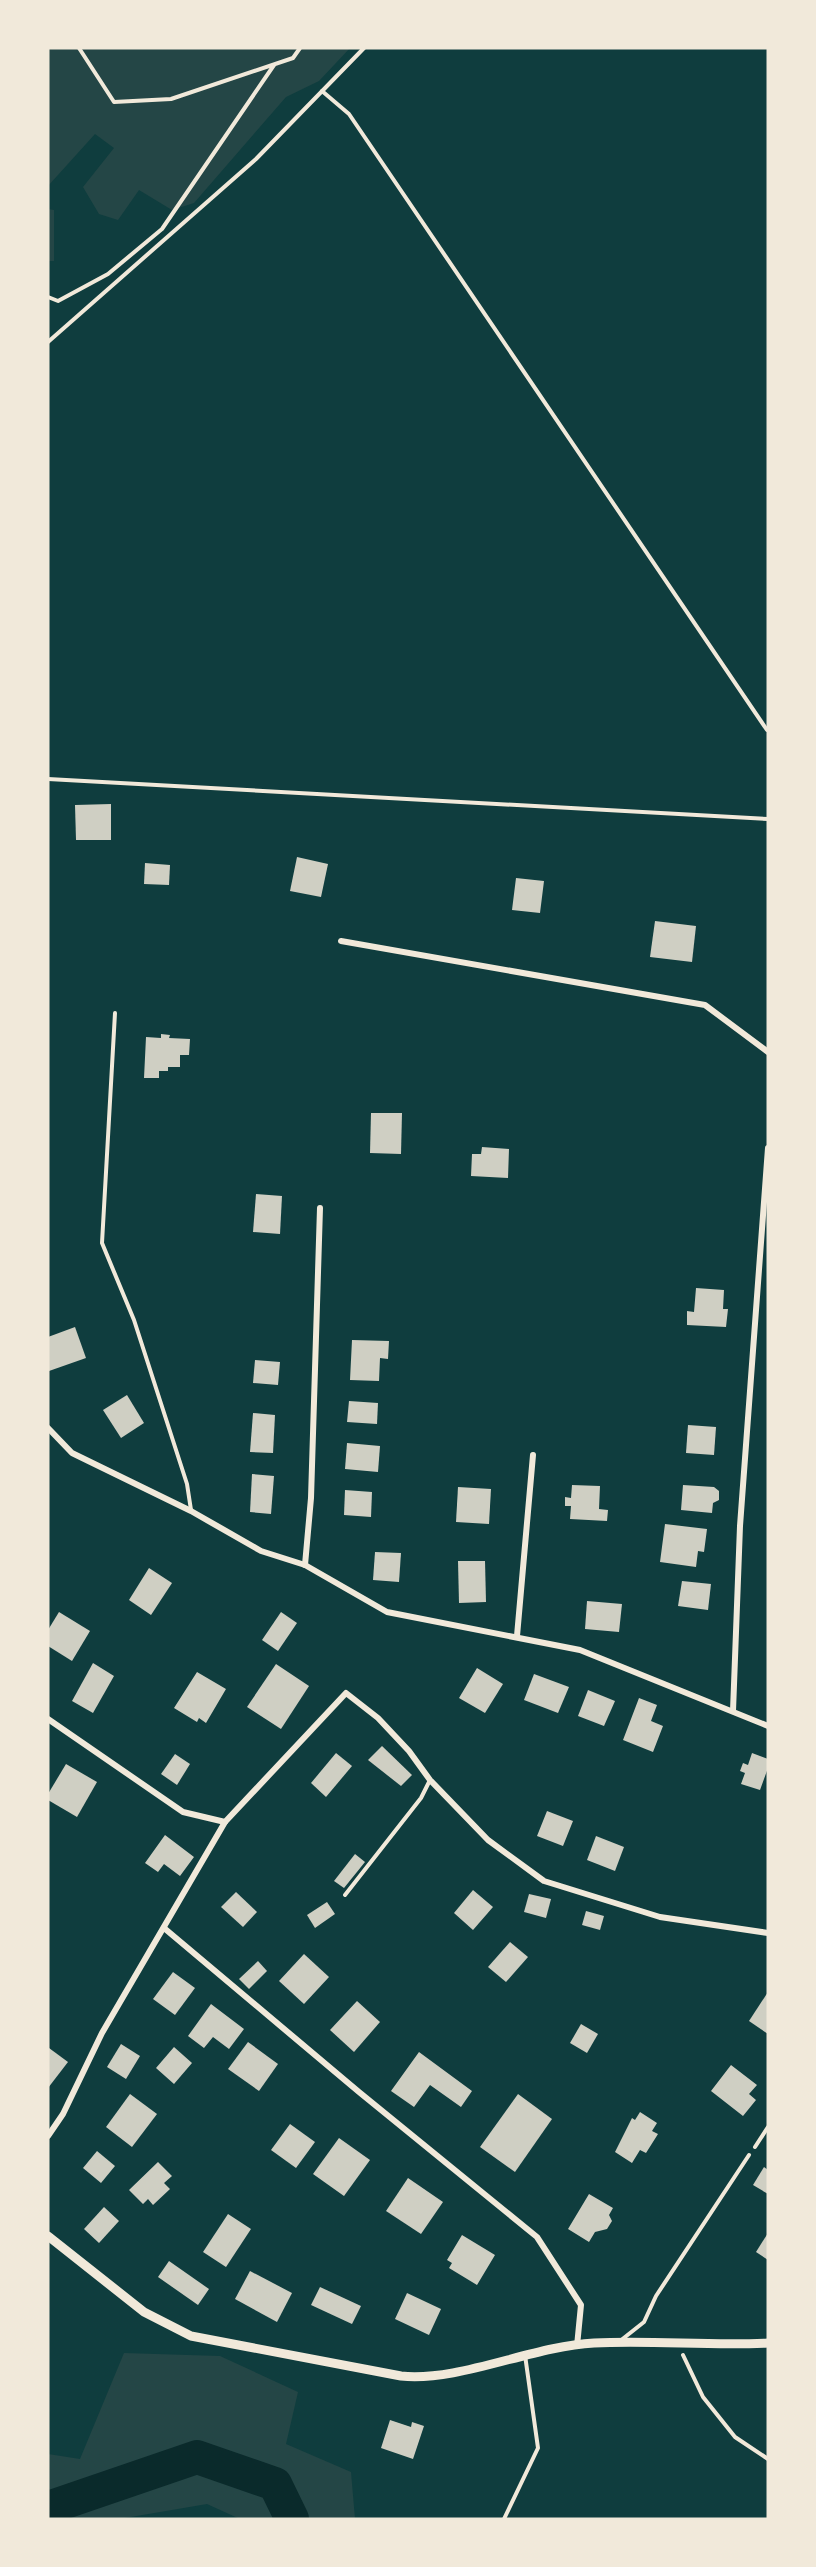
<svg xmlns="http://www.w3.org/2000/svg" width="816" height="2567" viewBox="0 0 816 2567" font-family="'DejaVu Sans',sans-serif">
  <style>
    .green { fill: #244646 }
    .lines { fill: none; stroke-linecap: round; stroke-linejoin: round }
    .river { stroke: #0a2a2b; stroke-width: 34 }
    .building { fill: #cfcfc3 }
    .path { stroke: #f1e9da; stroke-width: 4 }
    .service { stroke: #f1e9da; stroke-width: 4 }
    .minor { stroke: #f1e9da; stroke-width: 6 }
    .tertiary { stroke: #f1e9da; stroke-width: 9 }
  </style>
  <rect width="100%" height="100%" fill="#0f3d3e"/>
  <g class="green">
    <path d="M48 48H350L319 81 286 97 194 203 172 210 139 190 118 220 99 214 83 187 114 148 95 134 48 186Z"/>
    <path d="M48 209 54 210V261H48Z"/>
    <path d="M124 2353 220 2356 298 2392 286 2444 351 2472 355 2519H240L207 2504 119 2519H48V2454L80 2459Z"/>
  </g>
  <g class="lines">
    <path class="river" d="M48 2508 197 2457 275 2484 292 2519"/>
  </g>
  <g class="building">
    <path d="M111 804V840H76L75 805Z"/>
    <path d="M297 857 328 864 321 897 290 891Z"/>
    <path d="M145 863 170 865 169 885 144 884Z"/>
    <path d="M516 878 544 881 540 913 512 910Z"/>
    <path d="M655 921 696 926 692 962 650 957Z"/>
    <path d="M161 1034 170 1035 169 1038 190 1039 189 1055H180V1067H168V1071H159V1078H144L146 1037 161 1038Z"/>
    <path d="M371 1113H402L401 1154 370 1153Z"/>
    <path d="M482 1147 509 1149 508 1178 471 1176 472 1154H481Z"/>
    <path d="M256 1194 282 1196 280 1234 253 1232Z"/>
    <path d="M696 1288 724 1290 723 1309H728L726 1327 687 1325V1311L694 1312Z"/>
    <path d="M75 1327 86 1358 49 1371 48 1337Z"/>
    <path d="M352 1340 389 1341 388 1359 380 1358 379 1381 350 1380Z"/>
    <path d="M255 1360 280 1362 278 1385 253 1383Z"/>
    <path d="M127 1395 144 1423 121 1438 103 1410Z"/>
    <path d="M349 1401 378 1403 377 1424 347 1422Z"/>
    <path d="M253 1413 275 1415 273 1453 250 1452Z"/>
    <path d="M688 1425 716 1427 714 1455 686 1453Z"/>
    <path d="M347 1443 380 1446 378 1472 345 1469Z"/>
    <path d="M252 1474 274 1476 271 1514 250 1512Z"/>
    <path d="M572 1485 600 1486 599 1509 608 1510 607 1521 570 1519 571 1506H565V1497L571 1498Z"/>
    <path d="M683 1485 714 1487 719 1491V1500L713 1503 712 1513 681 1510Z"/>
    <path d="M458 1487 491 1489 489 1524 456 1522Z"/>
    <path d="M345 1490 372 1492 371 1517 344 1515Z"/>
    <path d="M665 1524 707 1529 704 1552 698 1551 696 1567 660 1562Z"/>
    <path d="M375 1552 401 1553 399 1582 373 1580Z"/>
    <path d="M458 1561H485L486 1602 459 1603Z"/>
    <path d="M149 1568 172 1583 151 1615 129 1600Z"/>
    <path d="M682 1581 711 1584 708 1610 678 1606Z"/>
    <path d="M587 1601 622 1604 619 1632 585 1629Z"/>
    <path d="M59 1612 90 1631 72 1661 48 1646V1630Z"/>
    <path d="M281 1612 297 1623 278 1651 262 1640Z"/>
    <path d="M93 1663 114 1676 93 1713 72 1701Z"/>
    <path d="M276 1664 309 1686 281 1729 247 1707Z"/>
    <path d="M477 1668 503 1684 485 1713 459 1698Z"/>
    <path d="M197 1672 226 1689 206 1723 199 1718 197 1722 174 1708Z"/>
    <path d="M534 1674 569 1687 558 1713 524 1700Z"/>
    <path d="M588 1690 615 1701 604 1726 578 1716Z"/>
    <path d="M639 1698 657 1705 651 1721 663 1726 653 1752 623 1740Z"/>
    <path d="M382 1746 412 1775 401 1786 368 1760Z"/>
    <path d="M336 1753 352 1766 326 1797 311 1783Z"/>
    <path d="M752 1753 768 1759V1768L760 1790 741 1784 745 1773 740 1771 743 1763 748 1765Z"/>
    <path d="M175 1754 190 1764 177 1785 161 1774Z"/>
    <path d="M66 1764 97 1782 77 1817 48 1800V1794Z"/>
    <path d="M547 1811 573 1821 563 1846 537 1836Z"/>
    <path d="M165 1835 194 1857 180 1876 164 1864 158 1872 145 1863Z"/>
    <path d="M596 1836 624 1847 615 1871 587 1860Z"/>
    <path d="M355 1854 365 1862 344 1888 334 1881Z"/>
    <path d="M473 1890 493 1907 473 1930 454 1913Z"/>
    <path d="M236 1892 257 1912 243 1927 221 1907Z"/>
    <path d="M529 1894 551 1899 546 1918 524 1912Z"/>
    <path d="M327 1902 335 1914 315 1928 307 1915Z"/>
    <path d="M586 1911 604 1916 600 1930 582 1925Z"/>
    <path d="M510 1942 528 1957 506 1982 488 1967Z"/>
    <path d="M304 1954 329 1977 304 2004 279 1981Z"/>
    <path d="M258 1961 267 1971 249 1989 239 1979Z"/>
    <path d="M173 1972 195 1988 175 2015 153 1999Z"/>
    <path d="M768 1992V2034L749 2021Z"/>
    <path d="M357 2001 380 2022 354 2052 330 2030Z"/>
    <path d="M211 2004 244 2029 229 2049 213 2037 204 2048 188 2036Z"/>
    <path d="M581 2024 598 2034 587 2053 570 2043Z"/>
    <path d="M248 2042 278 2064 259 2091 228 2069Z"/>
    <path d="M121 2044 140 2056 126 2079 107 2067Z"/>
    <path d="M174 2047 192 2063 174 2084 156 2068Z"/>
    <path d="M49 2048 68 2062 48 2088V2050Z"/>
    <path d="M419 2052 472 2091 461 2107 430 2085 414 2107 391 2091Z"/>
    <path d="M731 2065 757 2085 749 2094 756 2100 743 2116 711 2091Z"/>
    <path d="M130 2094 157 2114 132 2147 106 2127Z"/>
    <path d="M518 2094 552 2119 515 2172 480 2147Z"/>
    <path d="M640 2112 657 2123 652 2131 658 2134 646 2153 640 2150 632 2163 615 2152 632 2118 635 2120Z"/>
    <path d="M290 2124 315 2142 296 2168 271 2150Z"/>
    <path d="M339 2138 370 2160 344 2196 313 2174Z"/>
    <path d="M97 2151 115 2166 101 2183 83 2168Z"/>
    <path d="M158 2162 172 2176 164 2183 170 2189 153 2205 148 2199 143 2204 129 2190Z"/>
    <path d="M764 2167 768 2170V2194L753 2185Z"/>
    <path d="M408 2178 443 2202 421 2234 386 2211Z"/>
    <path d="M589 2194 613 2208 609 2215 612 2221 607 2229 595 2232 589 2242 568 2229Z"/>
    <path d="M104 2207 119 2221 99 2243 84 2229Z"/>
    <path d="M228 2214 251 2229 226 2267 203 2252Z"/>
    <path d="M768 2233V2260L756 2252Z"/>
    <path d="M462 2235 495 2255 477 2285 449 2268 452 2263 447 2260Z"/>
    <path d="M169 2261 209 2289 198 2305 158 2277Z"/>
    <path d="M250 2271 292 2293 277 2322 235 2299Z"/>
    <path d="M320 2287 361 2306 352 2324 311 2305Z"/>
    <path d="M407 2293 441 2309 429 2335 395 2319Z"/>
    <path d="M390 2420 411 2427 412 2422 424 2426 413 2459 381 2448Z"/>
  </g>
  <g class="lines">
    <g class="path">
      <path d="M79 48 114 102 171 99 293 58 300 48"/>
      <path d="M322 91 349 114 767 730"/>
      <path d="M48 297 58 301 108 274 162 229 274 65"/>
      <path d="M48 342 256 159 364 48"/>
      <path d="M48 779 768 819"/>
      <path d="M755 2147 768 2127"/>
      <path d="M683 2355 703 2397 735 2437 768 2459"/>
    </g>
    <g class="service">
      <path d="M115 1013 102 1243 134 1320 187 1484 191 1510"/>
      <path d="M345 1895 421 1798 430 1780"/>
      <path d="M620 2341 644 2322 656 2296 749 2155"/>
      <path d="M504 2519 538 2448 525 2355"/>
    </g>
    <g class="minor">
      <path d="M341 941 705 1005 768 1052"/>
      <path d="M48 1428 72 1453 191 1511 261 1551 305 1565 387 1612 580 1650 768 1726"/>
      <path d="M305 1565 311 1498 320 1208"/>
      <path d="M517 1636 533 1455"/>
      <path d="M733 1711 740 1526 768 1148"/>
      <path d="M48 1719 183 1812 225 1822 346 1693 378 1718 409 1751 430 1780 488 1840 544 1881 660 1917 768 1933"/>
      <path d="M164 1928 359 2092 537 2237 581 2305 577 2346"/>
      <path d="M48 2136 63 2114 102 2033 225 1822"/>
    </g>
    <path class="tertiary" d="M48 2236 144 2312 191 2336 401 2376C460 2382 532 2346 594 2343 652 2340 710 2346 768 2343"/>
  </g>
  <rect width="816" height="2567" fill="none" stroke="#f1e9da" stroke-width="99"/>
</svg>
